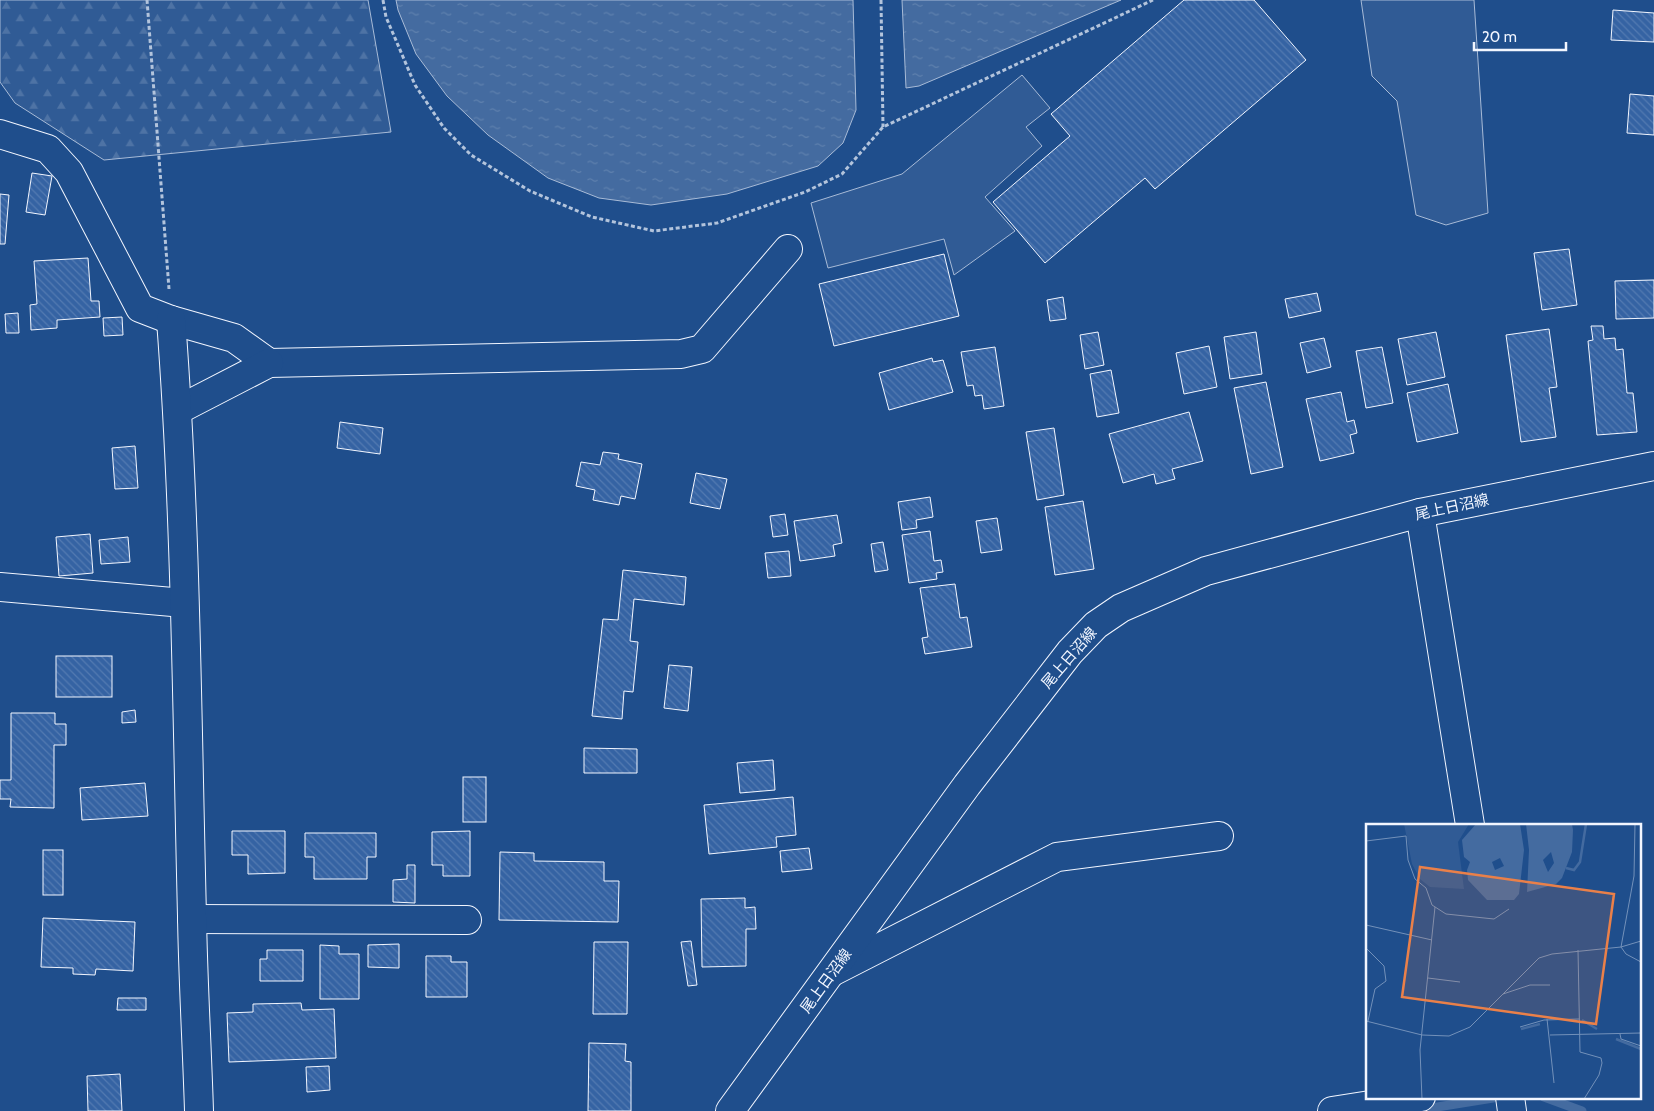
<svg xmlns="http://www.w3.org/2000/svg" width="1654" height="1111" viewBox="0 0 1654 1111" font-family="Cabin,'Noto Sans JP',sans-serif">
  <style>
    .forest { fill: url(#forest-firs); stroke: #a8bbd7 }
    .pitch { fill: #305b95; stroke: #a8bbd7 }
    .water { fill: url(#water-ripples); stroke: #a8bbd7 }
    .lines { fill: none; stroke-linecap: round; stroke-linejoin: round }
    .stream { stroke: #446ba0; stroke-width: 9 }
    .building { fill: url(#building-back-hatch); stroke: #f2f6ff }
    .minor-casing { stroke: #f2f6ff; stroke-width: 30 }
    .tertiary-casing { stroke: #f2f6ff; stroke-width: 30 }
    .secondary-casing { stroke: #f2f6ff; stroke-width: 30 }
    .path { stroke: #b3c4dc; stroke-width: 3; stroke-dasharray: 4 2.5; stroke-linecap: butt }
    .minor { stroke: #1f4e8c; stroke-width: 28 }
    .tertiary { stroke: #1f4e8c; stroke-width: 28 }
    .secondary { stroke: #1f4e8c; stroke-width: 28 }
    .labels { text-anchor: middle; stroke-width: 4; stroke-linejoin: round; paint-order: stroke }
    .street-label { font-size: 15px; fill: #f2f6ff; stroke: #1f4e8c }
    .inset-river { fill: none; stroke: #446ba0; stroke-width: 2.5 }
    .inset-road { fill: none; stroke: #7391ba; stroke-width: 1 }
    .view { fill: #ea8049; fill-opacity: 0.15; stroke: #ea8049; stroke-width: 2.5 }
    .inset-edge { fill: none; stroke: #f2f6ff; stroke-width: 2.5 }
  </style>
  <defs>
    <pattern id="forest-firs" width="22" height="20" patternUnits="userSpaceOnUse" patternTransform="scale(1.25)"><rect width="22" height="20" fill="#305b95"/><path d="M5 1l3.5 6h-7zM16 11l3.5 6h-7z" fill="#4e73a5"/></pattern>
    <pattern id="water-ripples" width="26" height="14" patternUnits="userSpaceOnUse" patternTransform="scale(1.25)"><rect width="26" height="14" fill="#446ba0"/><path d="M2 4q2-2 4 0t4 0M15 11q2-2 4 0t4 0" fill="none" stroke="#5f81ae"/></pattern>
    <pattern id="building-back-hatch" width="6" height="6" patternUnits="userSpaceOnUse" patternTransform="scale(1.25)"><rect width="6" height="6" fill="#3563a3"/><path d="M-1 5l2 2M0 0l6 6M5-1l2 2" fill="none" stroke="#537ab1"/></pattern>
  </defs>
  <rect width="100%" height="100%" fill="#1f4e8c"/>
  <path class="forest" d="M0 0H368L391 132 104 160 15 103 0 82Z"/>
  <g class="pitch">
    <path d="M1361 0H1474L1488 213 1446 225 1416 215 1397 101 1372 76Z"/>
    <path d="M1022 75 1050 108 1026 127 1042 146 985 197 1015 231 954 275 944 239 828 268 811 203 902 174Z"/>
  </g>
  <g class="water">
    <path d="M396 0H853L856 110 843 143 818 166 727 194 651 205 599 198 548 178 488 135 447 96 416 54 398 10Z"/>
    <path d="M902 0H1121L919 86 906 88Z"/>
  </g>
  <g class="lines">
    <g class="stream">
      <path d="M1544 1097 1582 1111"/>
      <path d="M1419 1110 1493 1098"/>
    </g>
  </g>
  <g class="building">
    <path d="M1184 0H1254L1306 60 1155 189 1145 178 1045 263 993 202 1070 136 1051 114Z"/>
    <path d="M1613 10 1654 13V42L1611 40Z"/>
    <path d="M1630 94 1654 96V135L1627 133Z"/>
    <path d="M32 173 52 176 45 215 26 212Z"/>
    <path d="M0 194 9 195 5 244H0Z"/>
    <path d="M1569 249 1577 305 1542 310 1534 253Z"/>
    <path d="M944 254 959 316 834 346 819 284Z"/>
    <path d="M88 258 91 301H99L100 317 57 320V328L31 330 30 305 37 304 34 261Z"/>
    <path d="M1654 280V318L1616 319 1615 281Z"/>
    <path d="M1317 293 1321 311 1289 318 1285 299Z"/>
    <path d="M1063 297 1066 319 1050 321 1047 300Z"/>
    <path d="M18 313 19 333H6L5 314Z"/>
    <path d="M122 317 123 335 104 336 103 318Z"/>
    <path d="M1591 326H1603L1604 339 1615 338 1616 350 1623 349 1627 393H1633L1637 432 1597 435 1588 341 1593 340Z"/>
    <path d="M1549 329 1557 387 1549 388 1556 437 1521 442 1506 335Z"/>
    <path d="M1098 332 1104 365 1085 369 1080 335Z"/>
    <path d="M1256 332 1262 374 1230 379 1224 337Z"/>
    <path d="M1436 332 1445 377 1407 385 1398 339Z"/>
    <path d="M1324 338 1331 367 1307 373 1300 343Z"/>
    <path d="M1209 346 1217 387 1184 394 1176 353Z"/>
    <path d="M995 347 1004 406 984 409 982 395 975 396 973 385 967 386 961 352Z"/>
    <path d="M1382 347 1393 403 1366 408 1356 351Z"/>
    <path d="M932 358 933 362 943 360 953 392 889 410 879 373Z"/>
    <path d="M1111 370 1119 413 1097 417 1090 374Z"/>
    <path d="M1266 382 1283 467 1251 474 1234 388Z"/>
    <path d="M1448 384 1458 433 1417 442 1407 393Z"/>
    <path d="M1341 392 1347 422 1354 420 1357 433 1350 435 1354 453 1320 461 1306 399Z"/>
    <path d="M1189 412 1203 461 1172 469 1175 479 1156 484 1154 474 1123 483 1109 434Z"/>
    <path d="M340 422 383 428 380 454 337 448Z"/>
    <path d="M1054 428 1064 495 1037 500 1026 432Z"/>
    <path d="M135 446 138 488 115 489 112 448Z"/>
    <path d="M603 452 619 454 618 459 642 464 635 499 621 496 619 505 593 500 595 490 576 486 581 462 600 465Z"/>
    <path d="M696 473 727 479 720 509 690 503Z"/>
    <path d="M930 497 933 517 916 520 917 528 902 530 898 502Z"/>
    <path d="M1083 501 1094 569 1055 575 1045 507Z"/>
    <path d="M785 514 788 535 773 537 770 516Z"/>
    <path d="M837 515 842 543 833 545 835 556 800 561 794 521Z"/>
    <path d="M997 518 1002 550 981 553 976 521Z"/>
    <path d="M930 531 934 561 941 560 943 572 936 573 937 579 909 583 902 535Z"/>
    <path d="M90 534 93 573 59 576 56 537Z"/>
    <path d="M128 537 130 562 101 564 99 540Z"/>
    <path d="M883 542 888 570 875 572 871 544Z"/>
    <path d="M789 551 791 576 768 578 765 553Z"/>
    <path d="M623 570 686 577 684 605 634 599 630 641 638 642 633 692 624 691 622 719 592 716 603 619 618 620Z"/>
    <path d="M955 584 960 618 967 617 972 647 925 654 922 638 928 637 920 588Z"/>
    <rect x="56" y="656" width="56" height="41"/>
    <path d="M669 665 692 667 688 711 664 708Z"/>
    <path d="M135 710 136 722 122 723V712Z"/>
    <path d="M11 713H55V724H66V745H54V808L10 807 11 799H0V780H11Z"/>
    <path d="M584 748 637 749V773H584Z"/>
    <path d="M773 760 775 790 740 793 737 763Z"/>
    <rect x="463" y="777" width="23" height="45"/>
    <path d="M145 783 148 816 82 820 80 788Z"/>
    <path d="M793 797 796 835 776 837 777 847 709 854 704 805Z"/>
    <path d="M232 831H285V873L248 874V855H232Z"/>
    <path d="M470 831V876H443V865H432V832Z"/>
    <path d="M305 833H376V857H367V879H314V857H305Z"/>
    <path d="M809 848 812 869 782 872 780 851Z"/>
    <rect x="43" y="850" width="20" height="45"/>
    <path d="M500 852 534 853V861L604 862V881H619L618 922 499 920Z"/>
    <path d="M407 865H415V903L393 902V880L407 879Z"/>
    <path d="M745 898V908L755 907 756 929H746V966L702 967 701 899Z"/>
    <path d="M43 918 135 922 133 971 96 969 95 975 73 974V968L41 967Z"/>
    <path d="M691 941 697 985 688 986 681 942Z"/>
    <path d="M594 942H628L627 1014H593Z"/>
    <path d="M399 944V968L368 967V945Z"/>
    <path d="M320 945 339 946V954H359V999H320Z"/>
    <path d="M267 950H303V981H260V959H267Z"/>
    <path d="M426 956H451V962H467V997H426Z"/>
    <path d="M118 998H146V1010H117Z"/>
    <path d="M301 1003 302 1010 334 1009 336 1058 229 1062 227 1013 253 1012V1004Z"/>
    <path d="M589 1043 626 1044 625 1061 631 1062V1111H588Z"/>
    <path d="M329 1066 330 1090 307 1092 306 1067Z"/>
    <path d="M120 1074 122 1111H88L87 1076Z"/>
  </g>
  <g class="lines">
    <g class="minor-casing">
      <g id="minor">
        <path d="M0 134 48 149 69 172 140 308 171 320 234 338 269 363 681 354 702 349 788 249"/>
        <path d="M178 410 269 363"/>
        <path d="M1420 513 1470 825"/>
        <path d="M0 587 184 603"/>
        <path d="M192 919 467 920"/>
        <path d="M832 972 1057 857 1219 836"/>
        <path d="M1510 1097 1512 1111"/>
        <path d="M1332 1111 1421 1097"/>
      </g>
    </g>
    <g class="tertiary-casing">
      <path id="tertiary" d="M171 320C186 518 187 718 192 916 193 981 197 1046 199 1111"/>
    </g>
    <g class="secondary-casing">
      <path id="secondary" d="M730 1111 967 785 1070 652 1096 625 1121 608 1206 571 1420 513 1654 466"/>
    </g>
    <g class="path">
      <path d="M147 0 169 289"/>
      <path d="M383 0 386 17 415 85 444 128 471 155 530 191 592 217 654 231 717 223 805 192 842 174 883 127 1153 0"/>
      <path d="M881 0 883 127"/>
    </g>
    <use href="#minor" class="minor"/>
    <use href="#tertiary" class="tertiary"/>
    <use href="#secondary" class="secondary"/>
  </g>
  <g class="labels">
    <g class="street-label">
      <text transform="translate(1452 507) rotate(-12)" y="5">尾上日沼線</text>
      <text transform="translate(1069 658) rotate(-49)" y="5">尾上日沼線</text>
      <text transform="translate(826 981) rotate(-54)" y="5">尾上日沼線</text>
    </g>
  </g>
  <g transform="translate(1366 824)">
    <rect width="275" height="275" fill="#1f4e8c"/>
    <path d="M38 0H103L92 18 98 65 64 63 54 55 46 40Z" fill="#305b95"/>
    <path d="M110 0H154L158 26 153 70 148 76H121L102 56 101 46 104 38 98 33 96 16ZM134 34 138 42 129 46 126 38ZM160 0H206L207 6 206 28 196 54 190 60 161 68 163 26ZM185 28 188 39 182 48 177 36Z" fill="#446ba0" fill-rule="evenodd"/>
    <path class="inset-river" d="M200 44 208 46 214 38 220 0M216 196 231 205M155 205 174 200M250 215 275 225"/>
    <path class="inset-road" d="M269 0 268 52 255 123 260 130 275 138M0 17 40 12 42 36 49 55 60 64 66 81 80 90 128 95 143 85M0 101 66 116M0 124 18 142 20 157 9 165 2 197M212 126 214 228 235 234 236 239 233 251 218 275M62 154 94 158M137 170 164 161H184M181 195 188 259M0 197 56 211 83 212 104 203 173 134 186 130 255 123 275 117M154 203 178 196 213 195M254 210 255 215 275 222M184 211 275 209M56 275 54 226 69 83"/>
    <path class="view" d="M54 43 248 70 230 200 36 173Z"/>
    <rect width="275" height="275" class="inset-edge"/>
  </g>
  <path d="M1474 42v8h92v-8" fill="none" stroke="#f2f6ff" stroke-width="2.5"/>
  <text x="1482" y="42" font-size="15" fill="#f2f6ff" stroke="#1f4e8c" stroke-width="4" paint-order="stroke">20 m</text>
</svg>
